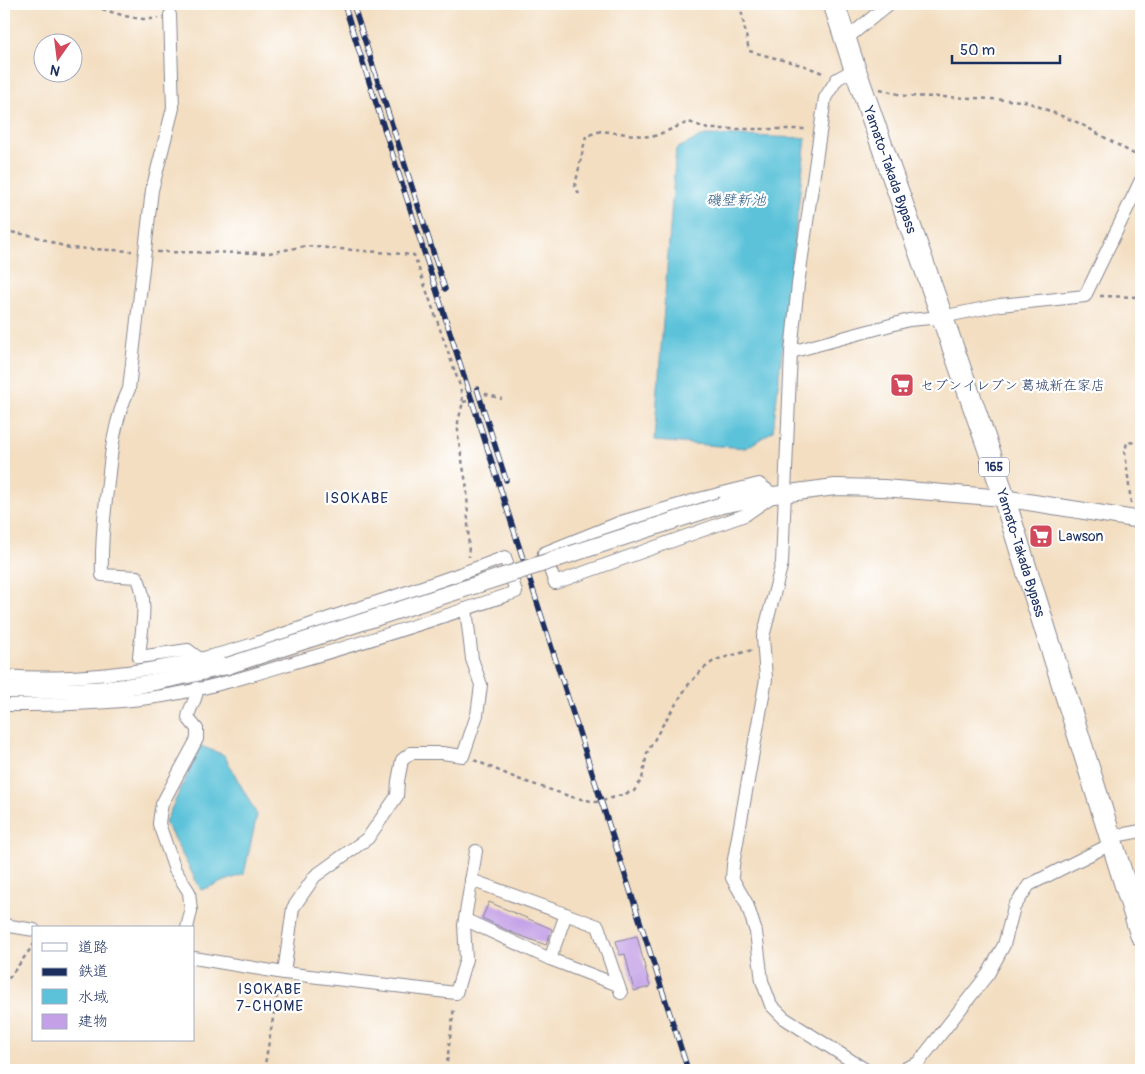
<svg xmlns="http://www.w3.org/2000/svg" width="1145" height="1074" viewBox="0 0 1145 1074" font-family="Pangolin,'Klee One',sans-serif">
  <style>
    .water { fill: #5cc2d9; stroke: #3c789c }
    .building { fill: #c4a1e7 }
    .lines { fill: none; stroke-linecap: round; stroke-linejoin: round }
    .minor-casing { stroke: #878690; stroke-width: 14 }
    .tertiary-casing { stroke: #878690; stroke-width: 18 }
    .trunk-casing { stroke: #878690; stroke-width: 23 }
    .path { stroke: #878690; stroke-width: 2.5; stroke-dasharray: 4 4; stroke-linecap: butt }
    .minor { stroke: #fff; stroke-width: 12 }
    .tertiary { stroke: #fff; stroke-width: 16 }
    .trunk { stroke: #fff; stroke-width: 21 }
    .rail-casing { stroke: #1b2f5e; stroke-width: 5.5 }
    .rail { stroke: #fff; stroke-width: 4; stroke-dasharray: 11; stroke-linecap: butt }
    .tertiary-bridge-casing { stroke: #878690; stroke-width: 18; stroke-linecap: butt }
    .tertiary-bridge { stroke: #fff; stroke-width: 16 }
    .labels { text-anchor: middle; stroke-width: 4.5; stroke-linejoin: round; paint-order: stroke }
    .shield { fill: #fff; stroke: #5f6d8e; stroke-width: 1 }
    .shield-label { font-size: 12px; font-weight: bold; fill: #1b2f5e }
    .street-label { font-size: 14px; fill: #1b2f5e; stroke: #fff }
    .poi-label { font-size: 14px; fill: #1b2f5e; stroke: #fff; text-anchor: start }
    .water-label { font-size: 15px; font-style: italic; fill: #2e5b83; stroke: #fff }
    .neighbourhood-label { font-size: 15px; letter-spacing: 1px; fill: #1b2f5e; stroke: #fff }
  </style>
  <rect width="100%" height="100%" fill="#fff"/>
  <filter id="ink" filterUnits="userSpaceOnUse"><feTurbulence type="fractalNoise" baseFrequency=".02" numOctaves="2"/><feDisplacementMap in="SourceGraphic" scale="10" xChannelSelector="R" yChannelSelector="G"/><feConvolveMatrix kernelMatrix="1 2 1 2 8 2 1 2 1" color-interpolation-filters="sRGB"/></filter>
  <filter id="wash" filterUnits="userSpaceOnUse"><feTurbulence type="fractalNoise" baseFrequency=".0096" numOctaves="4" result="noise"/><feDisplacementMap in="SourceGraphic" scale="20" xChannelSelector="R" yChannelSelector="G"/><feGaussianBlur stdDeviation="1.12" result="paint"/><feColorMatrix in="noise" values="0 0 0 0 0 0 0 0 0 0 0 0 0 0 0 0 0 1.4 0 .05"/><feComposite in="paint" operator="in"/></filter>
  <g filter="url(#wash)">
    <rect width="100%" height="100%" fill="#f3dec1"/>
    <g class="water">
      <path d="M705 135 806 138 773 431 746 448 654 441 676 149Z"/>
      <path d="M201 746 224 755 257 815 244 874 201 890 165 822Z"/>
    </g>
    <g id="blocks">
      <g class="building">
        <path d="M489 902 552 929 546 945 513 933 482 918Z"/>
        <path d="M637 936 650 987 634 991 625 954 620 955 616 941Z"/>
      </g>
    </g>
  </g>
  <g filter="url(#ink)">
    <use href="#blocks" fill-opacity="0" stroke="#878690" stroke-width="1"/>
    <g class="lines">
      <g class="minor-casing">
        <g id="minor">
          <path d="M170 15 173 108 152 190 129 389C115 418 111 451 108 482 104 514 101 544 102 575L137 577C149 600 141 632 139 657L188 650 200 659"/>
          <path d="M846 39 889 4"/>
          <path d="M855 69 837 79 825 98 798 284 791 352 782 563 763 637 766 679 733 865 732 878 747 904 756 932 762 981 771 1005 784 1018 866 1070"/>
          <path d="M791 352 909 320 942 317 1000 305 1085 296 1141 180"/>
          <path d="M759 484 774 495 745 515 555 583 544 553 621 522 699 499Z"/>
          <path d="M4 676C65 681 140 673 199 659 249 648 296 629 344 613 398 595 452 578 505 557L516 592C443 617 369 641 295 662 252 675 208 689 163 696 110 704 57 705 4 705"/>
          <path d="M1109 837 1141 831"/>
          <path d="M471 880 598 926 621 993"/>
          <path d="M466 920 550 959 618 985"/>
          <path d="M4 925 34 930"/>
          <path d="M187 928 191 911 189 892 175 870 159 824 160 815 162 804 197 739V729L188 718C189 706 197 702 197 688"/>
          <path d="M194 958 284 973 456 993 466 959 464 925 476 851"/>
          <path d="M550 959 566 914"/>
          <path d="M284 973 293 908 315 876 368 838 397 796 398 781 402 760 411 753H442L463 756 477 715 481 685 472 659 466 609"/>
          <path d="M901 1070 918 1063 988 974 1004 945 1014 907 1029 885 1111 844"/>
        </g>
      </g>
      <g class="tertiary-casing">
        <g id="tertiary">
          <path d="M722 505 774 495 835 487 884 488 1003 498 1141 520"/>
          <path d="M4 690C38 691 72 692 107 689 147 685 187 675 227 666"/>
        </g>
      </g>
      <g class="trunk-casing">
        <g id="trunk">
          <path id="s1" d="M834 4 855 69 990 453 1141 935"/>
        </g>
      </g>
      <g class="path">
        <path d="M87 4C107 10 137 23 158 18"/>
        <path d="M740 4 749 51 805 66 825 74"/>
        <path d="M880 89 905 96 974 98 1025 101 1079 123 1141 158"/>
        <path d="M579 194 575 186 586 136 601 131 652 137 689 122 708 129H808"/>
        <path d="M4 231 34 236 69 248 132 251"/>
        <path d="M157 252 269 253 305 246 414 255 460 386 463 402 458 422V437L467 489 469 557"/>
        <path d="M1100 296 1141 297"/>
        <path d="M463 402 481 399 486 394 502 399"/>
        <path d="M1131 503 1125 452 1127 442 1141 443"/>
        <path d="M474 760 518 779 572 797 596 802 602 801 634 791 642 779 647 753 662 726 688 685 703 669 715 660 752 650"/>
        <path d="M4 985 34 944"/>
        <path d="M264 1070 279 984"/>
        <path d="M446 1070 454 1007"/>
      </g>
      <use href="#minor" class="minor"/>
      <use href="#tertiary" class="tertiary"/>
      <use href="#trunk" class="trunk"/>
      <g class="rail-casing">
        <g id="rail">
          <path d="M344 4 688 1070"/>
          <path d="M353 4 445 289"/>
          <path d="M477 389 506 480"/>
        </g>
      </g>
      <use href="#rail" class="rail"/>
      <g class="tertiary-bridge-casing">
        <path id="tertiary-bridge" d="M227 666 722 505"/>
      </g>
      <use href="#tertiary-bridge" class="tertiary-bridge"/>
    </g>
  </g>
  <defs>
    <g id="supermarket-square" transform="scale(1.25)"><rect x="-9" y="-9" width="18" height="18" rx="4" fill="#d1495b" stroke="#fff"/><path d="M-6-5.5h2.5l.6 2H6L4.5 2H-2.5L-4.4-4H-6ZM-1.5 3.2a1.3 1.3 0 1 0 .1 0ZM3 3.2a1.3 1.3 0 1 0 .1 0Z" fill="#fff"/></g>
  </defs>
  <g fill-rule="evenodd">
    <use href="#supermarket-square" x="902" y="385"/>
    <use href="#supermarket-square" x="1041" y="536"/>
  </g>
  <g class="labels">
    <rect class="shield" x="979" y="457.5" width="30" height="19" rx="4"/>
    <g class="shield-label">
      <text x="994" y="471">165</text>
    </g>
    <g class="street-label">
      <text dy="5" stroke="none"><textPath href="#s1" startOffset="175">Yamato-Takada Bypass</textPath></text>
      <text dy="5" stroke="none"><textPath href="#s1" startOffset="580">Yamato-Takada Bypass</textPath></text>
    </g>
    <g class="poi-label">
      <text x="920" y="390">セブンイレブン 葛城新在家店</text>
      <text x="1058" y="541">Lawson</text>
    </g>
    <g class="water-label">
      <text x="736" y="205">磯壁新池</text>
    </g>
    <g class="neighbourhood-label">
      <text x="357" y="503">ISOKABE</text>
      <text x="270" y="994">ISOKABE<tspan x="270" dy="17">7-CHOME</tspan></text>
    </g>
  </g>
  <rect width="1145" height="1074" fill="none" stroke="#fff" stroke-width="20"/>
  <rect x="32" y="926" width="162" height="115" fill="#ffffff" stroke="#a4acbf"/>
  <rect x="42" y="943" width="25" height="8" fill="#ffffff" stroke="#a4acbf"/>
  <text x="78" y="952" font-size="15" fill="#1b2f5e">道路</text>
  <rect x="42" y="968" width="25" height="8" fill="#1b2f5e" stroke="#a4acbf"/>
  <text x="78" y="976" font-size="15" fill="#1b2f5e">鉄道</text>
  <rect x="42" y="989" width="25" height="15" fill="#5cc2d9" stroke="#a4acbf"/>
  <text x="78" y="1002" font-size="15" fill="#1b2f5e">水域</text>
  <rect x="42" y="1014" width="25" height="15" fill="#c4a1e7" stroke="#a4acbf"/>
  <text x="78" y="1026" font-size="15" fill="#1b2f5e">建物</text>
  <g transform="translate(58 58) rotate(194)"><circle r="24" fill="#ffffff" stroke="#a4acbf"/>
  <path d="M0-4L9 19L0 12L-9 19Z" fill="#d1495b"/>
  <text y="-8" font-size="14" font-weight="bold" text-anchor="middle" fill="#1b2f5e">N</text>
  </g>
  <path d="M952 55v8h108v-8" fill="none" stroke="#1b2f5e" stroke-width="2.5"/>
  <text x="960" y="55" font-size="15" fill="#1b2f5e" stroke="#ffffff" stroke-width="4" paint-order="stroke">50 m</text>
</svg>
